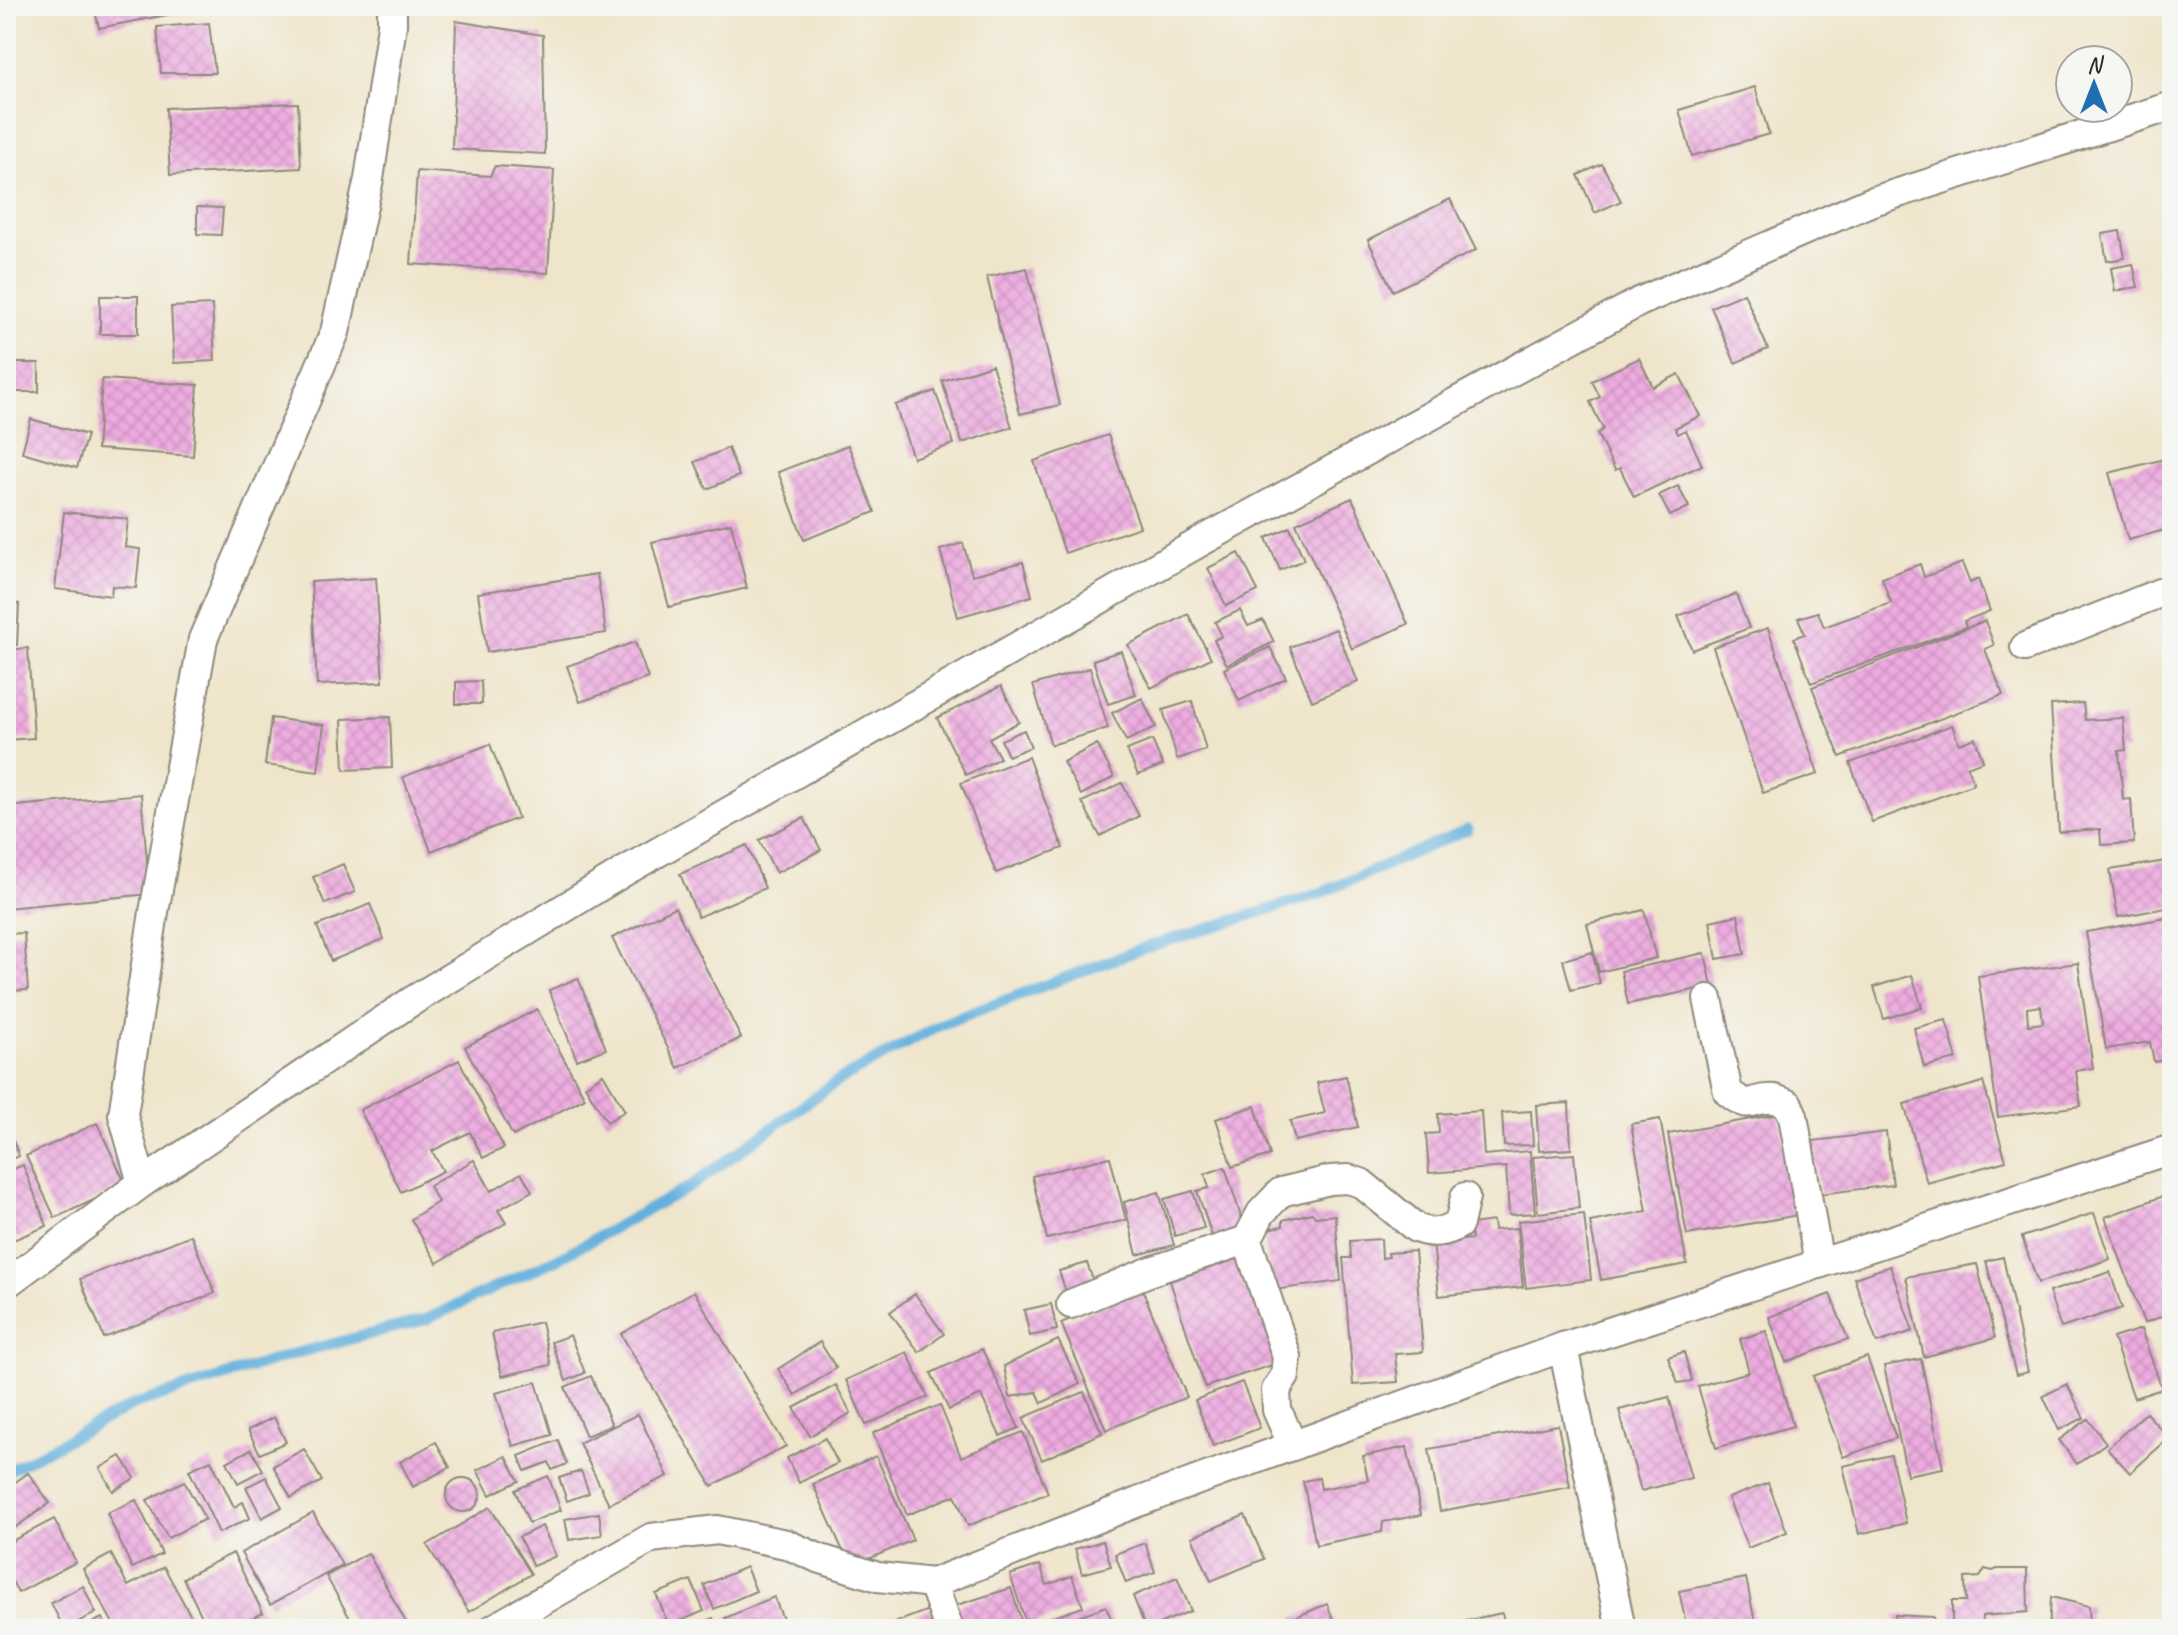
<svg xmlns="http://www.w3.org/2000/svg" width="2178" height="1635" viewBox="0 0 2178 1635" font-family="Caveat,sans-serif">
  <style>
    .lines { fill: none; stroke-linecap: round; stroke-linejoin: round }
    .stream { stroke: #63b0dd; stroke-width: 11 }
    .building { fill: url(#building-cross-hatch); fill-rule: evenodd }
    .street-casing { stroke: #8d887b; stroke-width: 32 }
    .street { stroke: #fff; stroke-width: 28 }
  </style>
  <defs>
    <pattern id="building-cross-hatch" width="8" height="8" patternUnits="userSpaceOnUse" patternTransform="scale(2)"><rect width="8" height="8" fill="#edabdf"/><path d="M0 0l8 8M0 8l8-8" fill="none" stroke="#cb93c0"/></pattern>
  </defs>
  <rect width="100%" height="100%" fill="#f6f6f2"/>
  <filter id="ink" filterUnits="userSpaceOnUse"><feTurbulence type="fractalNoise" baseFrequency=".0125" numOctaves="2"/><feDisplacementMap in="SourceGraphic" scale="16" xChannelSelector="R" yChannelSelector="G"/><feConvolveMatrix kernelMatrix="1 2 1 2 8 2 1 2 1" color-interpolation-filters="sRGB"/></filter>
  <filter id="wash" filterUnits="userSpaceOnUse"><feTurbulence type="fractalNoise" baseFrequency=".006" numOctaves="4" result="noise"/><feDisplacementMap in="SourceGraphic" scale="32" xChannelSelector="R" yChannelSelector="G"/><feGaussianBlur stdDeviation="1.8" result="paint"/><feColorMatrix in="noise" values="0 0 0 0 0 0 0 0 0 0 0 0 0 0 0 0 0 1.4 0 .05"/><feComposite in="paint" operator="in"/></filter>
  <g filter="url(#wash)">
    <rect width="100%" height="100%" fill="#efe5cb"/>
    <g class="lines">
      <path class="stream" d="M6 1472 133 1405 297 1353 427 1319 555 1260 691 1186 836 1082 942 1024 1144 948 1319 894 1468 829"/>
    </g>
    <g id="blocks">
      <g class="building">
        <path d="M122 6H179L176 13 99 28 95 11Z"/>
        <path d="M2167 6H2172V29H2170Z"/>
        <path d="M456 21 543 35 545 154 452 149Z"/>
        <path d="M209 23 215 73H161L157 27Z"/>
        <path d="M1755 87 1769 134 1692 156 1679 110Z"/>
        <path d="M298 103 301 168 170 175 166 108Z"/>
        <path d="M1602 164 1621 201 1595 213 1578 175Z"/>
        <path d="M495 166 554 170 548 273 411 264 417 171 490 176Z"/>
        <path d="M1450 199 1476 250 1393 291 1368 240Z"/>
        <path d="M197 207 223 208 221 235 197 234Z"/>
        <path d="M2120 231 2125 258 2107 261 2102 234Z"/>
        <path d="M2133 264 2138 287 2115 291 2111 268Z"/>
        <path d="M1027 268 1060 405 1020 414 987 277Z"/>
        <path d="M1744 293 1768 349 1735 363 1711 307Z"/>
        <rect x="100" y="296" width="38" height="38"/>
        <path d="M212 305 215 361 174 363 171 307Z"/>
        <path d="M1639 358 1653 387 1679 374 1700 416 1675 428 1678 434 1686 430 1702 465 1634 497 1620 468 1615 470 1597 434 1603 429 1590 402 1600 397 1592 381Z"/>
        <rect x="6" y="363" width="33" height="29"/>
        <path d="M992 365 1012 427 962 443 942 381Z"/>
        <path d="M102 379 198 385 193 456 97 449Z"/>
        <path d="M935 391 954 444 913 458 895 405Z"/>
        <path d="M31 419 87 435 77 468 22 452Z"/>
        <path d="M1108 435 1140 527 1065 553 1034 461Z"/>
        <path d="M848 445 875 512 804 540 778 472Z"/>
        <path d="M728 448 739 476 707 489 695 462Z"/>
        <path d="M2172 457V528L2128 540 2109 473Z"/>
        <path d="M1678 486 1689 507 1670 516 1659 495Z"/>
        <path d="M1352 498 1408 624 1352 649 1296 523Z"/>
        <path d="M64 512 128 519 125 547 140 549 136 588 112 586 111 596 55 589Z"/>
        <path d="M731 523 747 588 669 607 652 542Z"/>
        <path d="M1290 527 1304 560 1280 570 1266 538Z"/>
        <path d="M963 543 972 575 1023 562 1032 596 958 617 940 550Z"/>
        <path d="M1239 553 1258 591 1226 606 1208 568Z"/>
        <path d="M1962 563 1970 583 1978 579 1990 611 1964 621 1966 627 1811 683 1794 638 1805 634 1798 618 1818 612 1824 627 1891 603 1882 578 1920 564 1924 577Z"/>
        <path d="M597 574 606 633 487 652 478 593Z"/>
        <path d="M376 578 383 682 317 685 311 582Z"/>
        <path d="M1736 594 1749 628 1692 650 1678 616Z"/>
        <path d="M6 603 19 604 17 645 6 644Z"/>
        <path d="M1240 610 1248 626 1263 620 1274 642 1227 665 1214 640 1222 636 1215 622Z"/>
        <path d="M1188 614 1211 658 1151 688 1128 645Z"/>
        <path d="M1985 621 1994 645 1985 649 2003 695 1840 757 1812 687Z"/>
        <path d="M1768 628 1818 774 1763 793 1713 647Z"/>
        <path d="M1336 629 1358 682 1312 701 1290 647Z"/>
        <path d="M635 642 648 678 580 702 567 666Z"/>
        <path d="M1270 647 1286 678 1239 701 1224 669Z"/>
        <path d="M28 648 34 738 6 740V650Z"/>
        <path d="M1121 651 1136 695 1108 704 1093 660Z"/>
        <path d="M1090 668 1108 728 1051 745 1033 685Z"/>
        <path d="M481 681 482 704H456V682Z"/>
        <path d="M1001 686 1019 722 989 738 1000 758 966 775 937 718Z"/>
        <path d="M1142 698 1156 727 1126 741 1112 713Z"/>
        <path d="M1192 701 1206 750 1177 759 1163 710Z"/>
        <path d="M2083 703 2085 720 2123 718 2126 750 2119 751 2123 800 2131 799 2134 843 2101 845 2100 829 2059 832 2051 705Z"/>
        <path d="M390 717 392 768 344 770 342 719Z"/>
        <path d="M271 718 324 725 318 772 265 765Z"/>
        <path d="M1952 725 1959 744 1975 738 1983 761 1967 767 1974 784 1872 822 1850 763Z"/>
        <path d="M1024 730 1031 747 1008 756 1001 740Z"/>
        <path d="M1152 740 1163 765 1138 775 1127 750Z"/>
        <path d="M490 744 518 818 431 851 403 777Z"/>
        <path d="M1097 744 1114 777 1081 795 1063 762Z"/>
        <path d="M1028 757 1063 848 996 873 961 783Z"/>
        <path d="M1122 783 1139 816 1100 836 1082 802Z"/>
        <path d="M141 794 150 894 6 908V807Z"/>
        <path d="M804 818 821 850 776 873 759 840Z"/>
        <path d="M747 845 765 888 698 917 680 874Z"/>
        <path d="M2172 860V907L2118 917 2110 870Z"/>
        <path d="M343 864 355 892 325 904 313 877Z"/>
        <path d="M370 904 384 939 331 961 317 926Z"/>
        <path d="M675 907 741 1038 678 1068 612 938Z"/>
        <path d="M1644 910 1656 958 1599 972 1587 924Z"/>
        <path d="M1738 915 1745 954 1717 959 1710 921Z"/>
        <path d="M2172 917V1059L2154 1062 2150 1042 2106 1049 2086 932Z"/>
        <path d="M24 933 28 990 6 991V934Z"/>
        <path d="M1592 952 1600 983 1571 990 1563 960Z"/>
        <path d="M1705 953 1712 986 1628 1004 1621 971Z"/>
        <path d="M2078 963 2093 1068 2076 1071 2081 1106 1998 1117 1978 976ZM2041 1006 2043 1023 2028 1025 2027 1008Z"/>
        <path d="M1912 975 1922 1007 1884 1019 1874 987Z"/>
        <path d="M578 978 606 1049 577 1060 549 990Z"/>
        <path d="M537 1009 585 1098 513 1136 465 1047Z"/>
        <path d="M1946 1020 1957 1059 1924 1067 1914 1028Z"/>
        <path d="M459 1060 504 1148 483 1158 470 1132 432 1151 443 1171 401 1192 360 1110Z"/>
        <path d="M603 1074 625 1111 607 1122 585 1086Z"/>
        <path d="M1346 1076 1358 1127 1295 1141 1290 1121 1325 1113 1317 1083Z"/>
        <path d="M1983 1082 2006 1161 1927 1183 1904 1104Z"/>
        <path d="M1569 1103 1571 1149 1539 1151 1536 1105Z"/>
        <path d="M1255 1106 1270 1155 1232 1167 1216 1119Z"/>
        <path d="M1481 1111 1484 1155 1530 1151 1535 1213 1509 1215 1506 1167 1429 1173 1426 1134 1439 1133 1438 1114Z"/>
        <path d="M1531 1111 1533 1145 1504 1146 1502 1113Z"/>
        <path d="M1779 1114 1798 1215 1687 1235 1668 1134Z"/>
        <path d="M1660 1119 1687 1264 1601 1280 1590 1222 1647 1211 1631 1124Z"/>
        <path d="M97 1123 126 1185 55 1218 26 1156Z"/>
        <path d="M1886 1132 1893 1185 1820 1194 1813 1141Z"/>
        <path d="M10 1133 19 1156 6 1161V1135Z"/>
        <path d="M1574 1154 1579 1208 1538 1213 1533 1157Z"/>
        <path d="M1110 1157 1126 1220 1047 1239 1032 1176Z"/>
        <path d="M474 1160 491 1191 521 1173 532 1191 498 1210 506 1223 437 1263 411 1219 438 1202 429 1186Z"/>
        <path d="M23 1165 47 1226 6 1243V1172Z"/>
        <path d="M1225 1167 1245 1229 1213 1239 1197 1191 1209 1188 1205 1174Z"/>
        <path d="M1193 1191 1204 1228 1175 1236 1164 1199Z"/>
        <path d="M1159 1192 1174 1245 1137 1255 1124 1202Z"/>
        <path d="M2172 1193V1313L2144 1323 2105 1217Z"/>
        <path d="M1312 1213 1315 1217 1335 1215 1341 1281 1274 1290 1261 1230 1283 1226V1220Z"/>
        <path d="M2094 1213 2110 1259 2038 1283 2022 1237Z"/>
        <path d="M1584 1214 1591 1280 1526 1288 1518 1221Z"/>
        <path d="M1493 1221 1494 1230 1517 1228 1523 1287 1439 1296 1433 1243 1472 1239 1470 1224Z"/>
        <path d="M191 1235 215 1293 104 1338 80 1279Z"/>
        <path d="M1381 1239 1382 1258 1389 1257 1388 1253 1415 1251 1423 1352 1395 1354 1398 1382 1353 1385 1343 1258H1351L1350 1241Z"/>
        <path d="M1243 1257 1278 1363 1205 1387 1170 1281Z"/>
        <path d="M2003 1257 2028 1372 2016 1375 1986 1261Z"/>
        <path d="M1087 1263 1094 1283 1066 1292 1059 1271Z"/>
        <path d="M1977 1264 1995 1338 1924 1357 1906 1277Z"/>
        <path d="M1890 1266 1913 1331 1877 1343 1854 1278Z"/>
        <path d="M2110 1272 2122 1308 2061 1328 2049 1292Z"/>
        <path d="M1142 1289 1187 1397 1106 1430 1061 1323Z"/>
        <path d="M694 1291 786 1446 712 1486 621 1334Z"/>
        <path d="M915 1294 944 1334 919 1352 890 1312Z"/>
        <path d="M1830 1294 1848 1339 1786 1362 1769 1317Z"/>
        <path d="M1051 1304 1057 1330 1030 1336 1024 1310Z"/>
        <path d="M541 1322 551 1365 502 1376 492 1333Z"/>
        <path d="M2141 1329 2162 1389 2134 1398 2113 1338Z"/>
        <path d="M1766 1331 1793 1426 1716 1448 1698 1386 1749 1372 1740 1339Z"/>
        <path d="M570 1335 585 1373 566 1381 551 1342Z"/>
        <path d="M1058 1340 1080 1384 1042 1403 1037 1392 1010 1397 1004 1366Z"/>
        <path d="M820 1342 836 1368 795 1395 778 1369Z"/>
        <path d="M982 1349 1019 1428 1000 1436 981 1395 949 1410 931 1373Z"/>
        <path d="M907 1352 928 1397 866 1425 846 1380Z"/>
        <path d="M1684 1352 1692 1381 1678 1383 1668 1357Z"/>
        <path d="M1867 1357 1896 1438 1843 1457 1813 1376Z"/>
        <path d="M1921 1359 1943 1468 1907 1475 1884 1366Z"/>
        <path d="M591 1376 612 1425 586 1436 565 1387Z"/>
        <path d="M536 1382 552 1435 513 1446 496 1393Z"/>
        <path d="M1242 1382 1260 1428 1213 1446 1195 1400Z"/>
        <path d="M2067 1384 2084 1418 2059 1430 2043 1396Z"/>
        <path d="M836 1385 851 1413 810 1436 794 1408Z"/>
        <path d="M1084 1392 1102 1433 1042 1460 1023 1418Z"/>
        <path d="M1669 1397 1691 1478 1641 1491 1619 1410Z"/>
        <path d="M940 1405 961 1457 1023 1432 1048 1493 968 1526 955 1495 907 1515 873 1433Z"/>
        <path d="M2146 1413 2169 1438 2130 1473 2107 1448Z"/>
        <path d="M638 1414 668 1476 609 1504 579 1443Z"/>
        <path d="M274 1417 286 1442 260 1454 248 1430Z"/>
        <path d="M2088 1419 2106 1443 2077 1464 2059 1440Z"/>
        <path d="M1558 1425 1570 1487 1440 1511 1429 1449Z"/>
        <path d="M825 1438 838 1463 799 1483 787 1458Z"/>
        <path d="M558 1440 567 1464 552 1470 549 1462 525 1471 519 1456Z"/>
        <path d="M436 1442 450 1467 413 1487 400 1462Z"/>
        <path d="M1407 1447 1421 1515 1383 1522 1382 1532 1316 1545 1303 1481 1319 1478 1321 1489 1368 1480 1363 1456Z"/>
        <path d="M251 1449 263 1470 238 1483 227 1462Z"/>
        <path d="M304 1449 322 1481 291 1498 273 1466Z"/>
        <path d="M1891 1455 1906 1523 1859 1534 1843 1466Z"/>
        <path d="M121 1456 135 1478 113 1491 100 1468Z"/>
        <path d="M506 1456 519 1481 490 1495 477 1470Z"/>
        <path d="M876 1456 913 1540 850 1567 813 1484Z"/>
        <path d="M211 1460 234 1507 243 1502 250 1518 219 1533 189 1470Z"/>
        <path d="M581 1471 589 1493 567 1501 559 1478Z"/>
        <path d="M28 1473 50 1503 6 1534V1489Z"/>
        <path d="M548 1476 561 1510 529 1523 515 1490Z"/>
        <path d="M266 1477 282 1507 262 1518 246 1487Z"/>
        <circle cx="463" cy="1495" r="17"/>
        <path d="M184 1481 205 1519 168 1538 147 1500Z"/>
        <path d="M1768 1483 1787 1532 1748 1548 1728 1498Z"/>
        <path d="M136 1500 162 1554 132 1568 107 1513Z"/>
        <path d="M490 1507 531 1574 469 1612 427 1545Z"/>
        <path d="M313 1513 342 1565 270 1605 241 1553Z"/>
        <path d="M599 1513 602 1535 569 1540 565 1519Z"/>
        <path d="M1245 1515 1264 1559 1211 1581 1192 1537Z"/>
        <path d="M54 1519 76 1562 18 1593 6 1569V1544Z"/>
        <path d="M542 1526 556 1556 533 1566 519 1537Z"/>
        <path d="M1103 1541 1111 1566 1082 1574 1075 1549Z"/>
        <path d="M1145 1543 1155 1572 1126 1583 1115 1554Z"/>
        <path d="M233 1553 263 1613 231 1629H208L183 1578Z"/>
        <path d="M368 1553 408 1626 403 1629H356L326 1576Z"/>
        <path d="M111 1554 128 1586 164 1567 198 1629H116L83 1569Z"/>
        <path d="M1040 1565 1047 1585 1072 1576 1083 1607 1027 1626 1010 1575Z"/>
        <path d="M746 1567 756 1591 714 1609 704 1585Z"/>
        <path d="M1985 1569 1993 1571 1997 1569H2027L2028 1612 1982 1616V1629H1952V1601H1966L1965 1578 1980 1577Z"/>
        <path d="M1177 1577 1191 1611 1146 1629 1133 1596Z"/>
        <path d="M1746 1578 1756 1627 1747 1629H1687L1679 1591Z"/>
        <path d="M691 1580 704 1611 669 1626 656 1594Z"/>
        <path d="M83 1586 96 1613 64 1629 51 1603Z"/>
        <path d="M1011 1588 1024 1629H958L951 1607Z"/>
        <path d="M774 1597 787 1629H729L725 1618Z"/>
        <path d="M2051 1597 2089 1606 2090 1629H2049Z"/>
        <path d="M1327 1604 1337 1629H1298L1293 1618Z"/>
        <path d="M1106 1606 1114 1626 1106 1629H1043Z"/>
        <path d="M931 1609 939 1629H887L886 1626Z"/>
        <path d="M1502 1613 1506 1629H1465L1464 1621Z"/>
        <path d="M1895 1615 1933 1617 1935 1629H1898Z"/>
        <path d="M102 1618 108 1629H80Z"/>
        <path d="M713 1618 718 1629H687Z"/>
      </g>
    </g>
  </g>
  <g filter="url(#ink)">
    <use href="#blocks" fill-opacity="0" stroke="#8d887b" stroke-width="2"/>
    <g class="lines">
      <g class="street-casing">
        <g id="street">
          <path d="M2025 647 2172 588"/>
          <path d="M1708 999 1728 1092C1753 1113 1751 1096 1775 1099 1776 1099 1787 1104 1788 1104L1793 1116 1819 1264"/>
          <path d="M142 1183 123 1115 154 912 203 639 335 332 369 179 392 25V6"/>
          <path d="M1247 1240 1261 1213 1281 1192 1330 1180 1348 1179 1361 1183 1416 1228C1430 1234 1446 1233 1459 1224L1465 1197"/>
          <path d="M6 1284 142 1183 409 1003 625 871 1200 542 1639 302 1870 202 2172 106"/>
          <path d="M1071 1304 1151 1271 1247 1240 1287 1357 1285 1376 1276 1390 1277 1410 1293 1446"/>
          <path d="M1563 1347 1621 1629"/>
          <path d="M933 1583 949 1629"/>
          <path d="M493 1629 651 1538 717 1530 786 1544 818 1558 878 1577 933 1583 1138 1502 1563 1347 2172 1149"/>
        </g>
      </g>
      <use href="#street" class="street"/>
    </g>
  </g>
  <rect width="2178" height="1635" fill="none" stroke="#f6f6f2" stroke-width="32"/>
  <g transform="translate(2094 84)"><circle r="38" fill="#f6f6f2" stroke="#a5a5a2" stroke-width="2"/>
  <path d="M0-6L14 30L0 20L-14 30Z" fill="#1f6fb2"/>
  <text y="-12" font-size="22" font-weight="bold" text-anchor="middle" fill="#2b2b2b">N</text>
  </g>
</svg>
